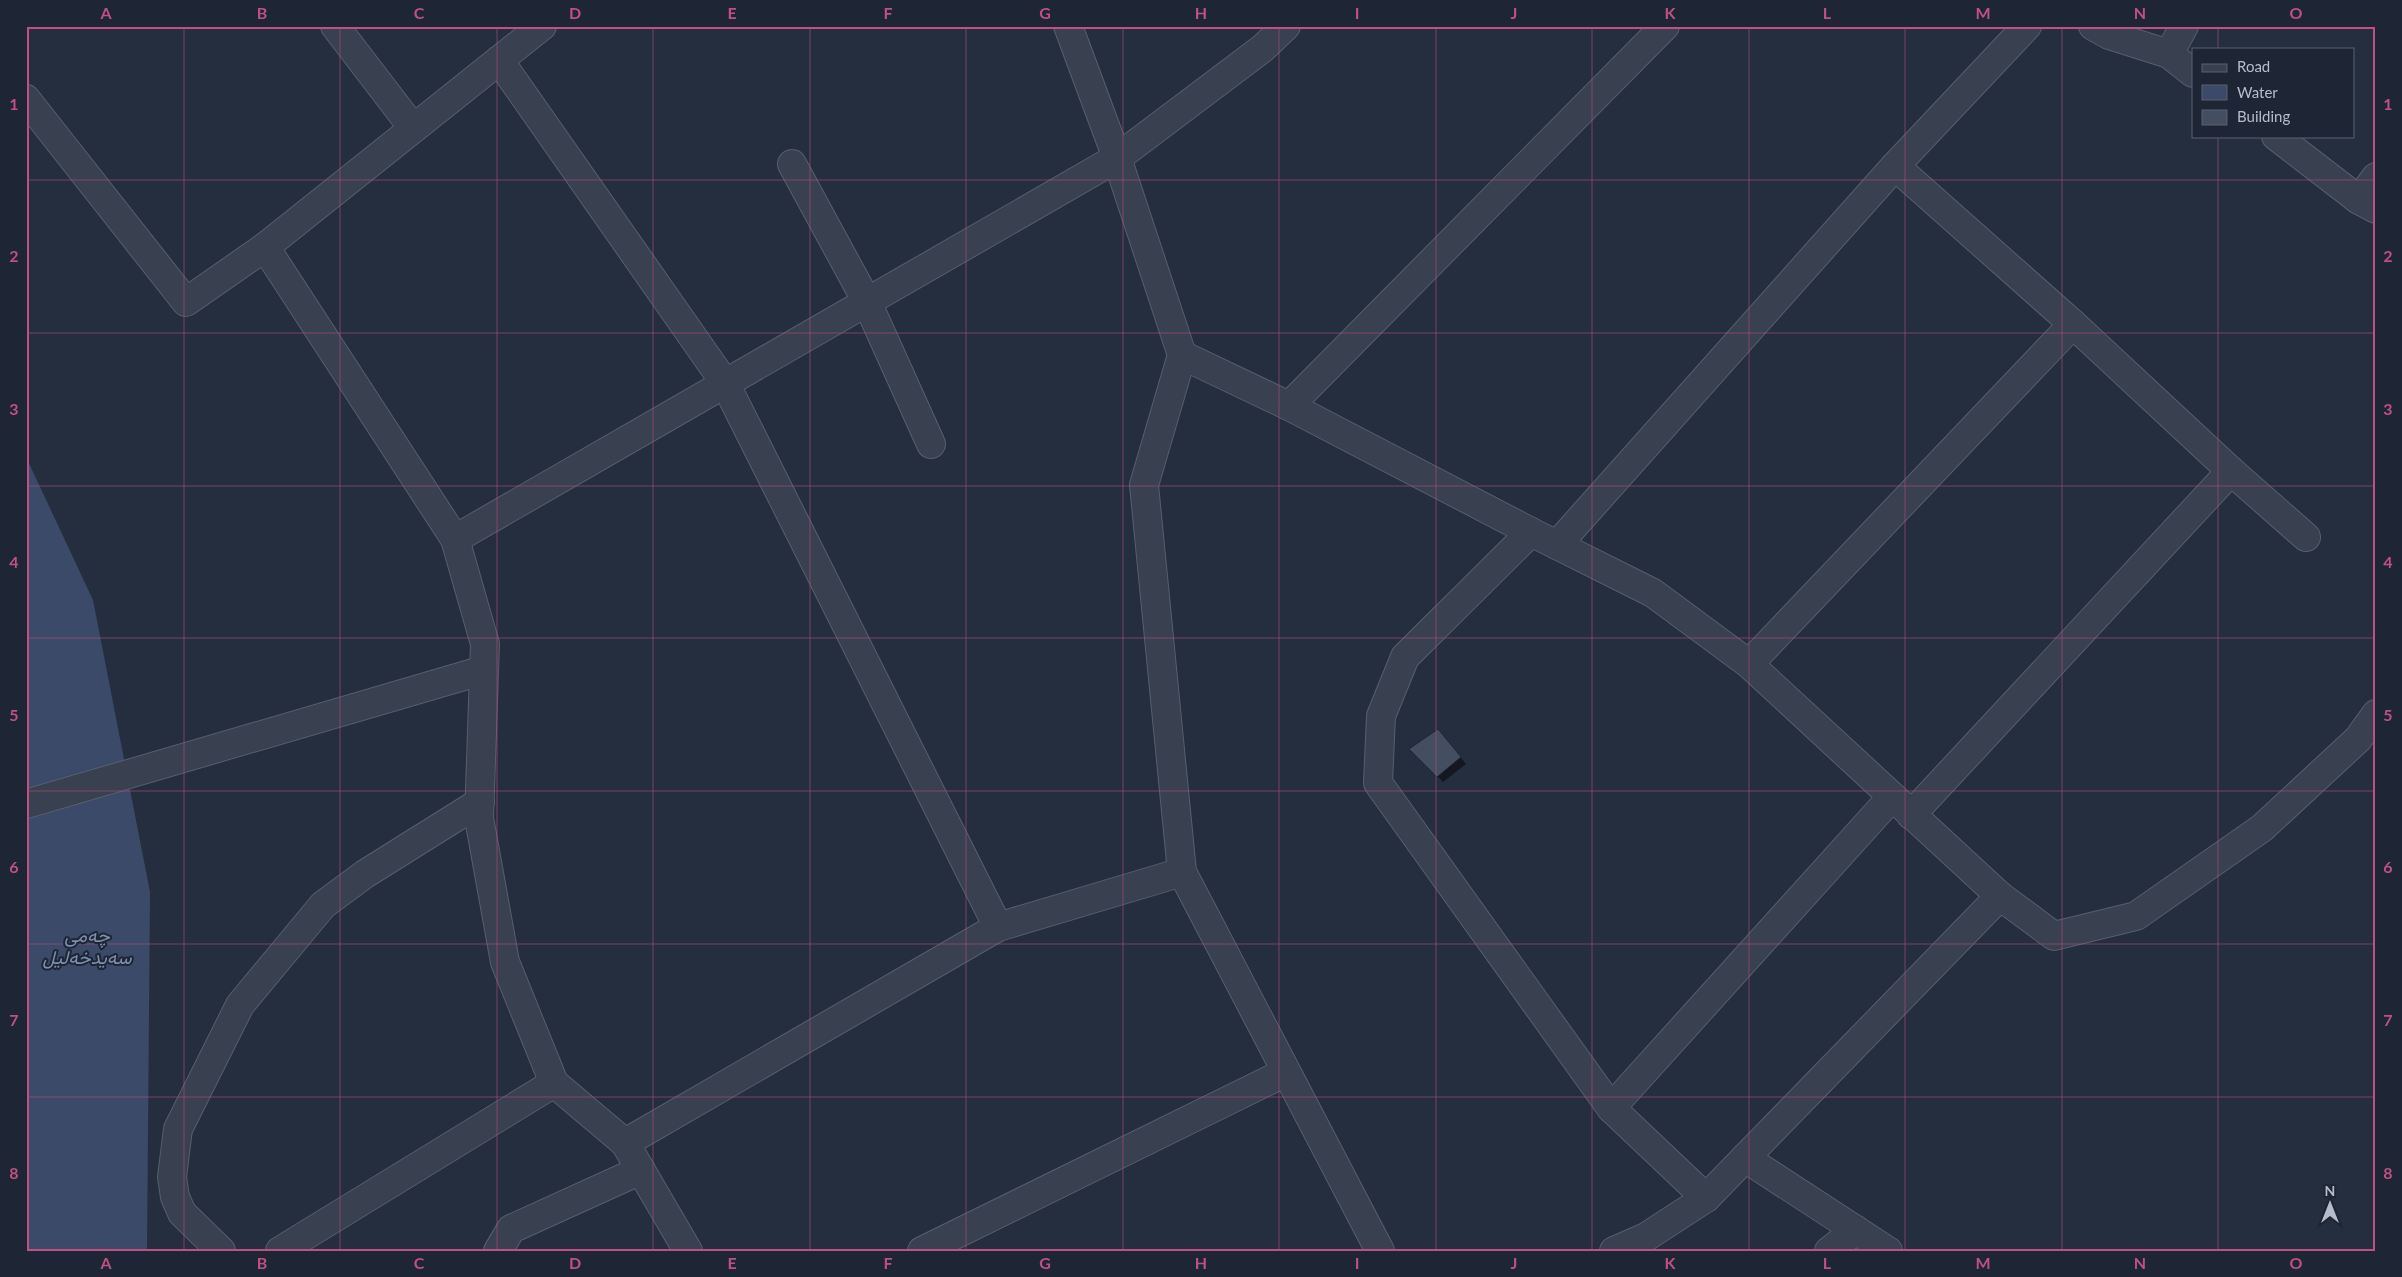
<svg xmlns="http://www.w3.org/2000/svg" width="2402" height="1277" viewBox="0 0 2402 1277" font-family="Lato,Vazirmatn,sans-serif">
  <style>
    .water { fill: #3b4a68 }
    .shadow { fill: #0007 }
    .building { fill: #444e61; stroke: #202736 }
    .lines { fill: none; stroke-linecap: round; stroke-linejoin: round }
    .minor-casing { stroke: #575e6d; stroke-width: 30 }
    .minor { stroke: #39404f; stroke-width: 28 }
    .grid { fill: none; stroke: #be5182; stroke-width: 1; stroke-opacity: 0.55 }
    .labels { text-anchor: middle; stroke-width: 4; stroke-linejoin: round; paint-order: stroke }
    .water-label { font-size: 19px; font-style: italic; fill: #7d8eb1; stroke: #1e2534 }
    .neatline { fill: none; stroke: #be5182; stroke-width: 2 }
    .grid-label { font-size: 16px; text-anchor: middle; font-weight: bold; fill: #be5182 }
  </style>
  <rect width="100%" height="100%" fill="#252e3f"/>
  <path class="water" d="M26 457 93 600 150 892 147 1251H26Z"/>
  <path class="shadow" d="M1443 736 1466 764 1443 782 1411 749Z"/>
  <path class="building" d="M1438 729 1461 757 1437 777 1409 749Z"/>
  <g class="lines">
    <g class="minor-casing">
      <g id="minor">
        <path d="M335 26 413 128"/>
        <path d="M1068 26 1117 158 1182 355 1144 485 1182 872 1380 1251"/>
        <path d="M2093 26 2109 35 2169 54 2193 73"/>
        <path d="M2169 54 2184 26"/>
        <path d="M499 60 725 383 998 927"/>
        <path d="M26 99 186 302 265 247 542 26"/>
        <path d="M2276 136 2359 200 2376 209"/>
        <path d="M792 164 867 302 931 444"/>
        <path d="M1895 166 2073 324 2231 471 2306 537"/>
        <path d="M2359 200 2376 177"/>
        <path d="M265 247 455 539 485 644 479 818 505 962 554 1083 625 1143 688 1251"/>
        <path d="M1182 355 1289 406 1531 532 1653 593 1749 664 2000 896 2054 936 2136 916 2262 828 2358 739 2376 714"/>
        <path d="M1289 406 1665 26"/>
        <path d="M1531 532 1405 657 1381 716 1378 783 1611 1108 1706 1198"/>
        <path d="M455 539 1117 158 1263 48 1286 26"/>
        <path d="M1557 545 1895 166 2027 26"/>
        <path d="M1749 664 2073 324"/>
        <path d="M26 804 484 670"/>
        <path d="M1911 815 2231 471"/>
        <path d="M1611 1108 1891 798"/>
        <path d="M625 1143 998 927 1182 872"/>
        <path d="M1745 1158 1888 1251"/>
        <path d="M221 1251 182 1213 175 1197 172 1177 178 1129 240 1005 323 905 365 874 480 802"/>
        <path d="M280 1251 554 1083"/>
        <path d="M498 1251 511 1229 641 1170"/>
        <path d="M922 1251 1286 1072"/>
        <path d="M1614 1251 1646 1237 1706 1198 2000 896"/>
        <path d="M1829 1251 1856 1230"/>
      </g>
    </g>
    <use href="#minor" class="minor"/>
  </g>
  <path class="grid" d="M184 26V1251M340 26V1251M497 26V1251M653 26V1251M810 26V1251M966 26V1251M1123 26V1251M1279 26V1251M1436 26V1251M1592 26V1251M1749 26V1251M1905 26V1251M2062 26V1251M2218 26V49M2218 136V1251M26 180H2376M26 333H2376M26 486H2376M26 638H2376M26 791H2376M26 944H2376M26 1097H2376"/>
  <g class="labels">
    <g class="water-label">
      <text x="87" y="942">چەمی<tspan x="87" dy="22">سەیدخەلیل</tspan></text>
    </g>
  </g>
  <rect width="2402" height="1277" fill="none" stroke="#1e2534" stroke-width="55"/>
  <rect x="2192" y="48" width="162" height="90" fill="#1e2534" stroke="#5b6170"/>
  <rect x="2202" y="64" width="25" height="8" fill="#39404f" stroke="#5b6170"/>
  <text x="2237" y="72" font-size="15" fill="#b6bcca">Road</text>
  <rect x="2202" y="85" width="25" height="15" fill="#3b4a68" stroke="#5b6170"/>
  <text x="2237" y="98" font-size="15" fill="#b6bcca">Water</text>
  <rect x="2202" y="110" width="25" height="15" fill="#444e61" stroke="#5b6170"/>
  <text x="2237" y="122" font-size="15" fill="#b6bcca">Building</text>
  <g transform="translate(2330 1204)" stroke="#1e2534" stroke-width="4" paint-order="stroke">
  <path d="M0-4L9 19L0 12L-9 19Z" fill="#b6bcca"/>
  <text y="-8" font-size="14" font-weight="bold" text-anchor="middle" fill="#b6bcca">N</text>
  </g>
  <rect x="28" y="28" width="2346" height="1222" class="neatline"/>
  <g class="grid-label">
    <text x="106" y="19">A</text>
    <text x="262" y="19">B</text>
    <text x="419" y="19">C</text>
    <text x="575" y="19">D</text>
    <text x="732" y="19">E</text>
    <text x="888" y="19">F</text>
    <text x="1045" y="19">G</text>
    <text x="1201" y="19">H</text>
    <text x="1357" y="19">I</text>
    <text x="1514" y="19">J</text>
    <text x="1670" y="19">K</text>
    <text x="1827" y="19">L</text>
    <text x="1983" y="19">M</text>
    <text x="2140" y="19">N</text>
    <text x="2296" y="19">O</text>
    <text x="14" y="110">1</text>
    <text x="2388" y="110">1</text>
    <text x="14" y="262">2</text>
    <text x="2388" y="262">2</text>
    <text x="14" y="415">3</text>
    <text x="2388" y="415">3</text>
    <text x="14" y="568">4</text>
    <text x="2388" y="568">4</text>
    <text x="14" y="721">5</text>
    <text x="2388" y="721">5</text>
    <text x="14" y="873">6</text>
    <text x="2388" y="873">6</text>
    <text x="14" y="1026">7</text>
    <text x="2388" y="1026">7</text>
    <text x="14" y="1179">8</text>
    <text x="2388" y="1179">8</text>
    <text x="106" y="1269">A</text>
    <text x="262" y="1269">B</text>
    <text x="419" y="1269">C</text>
    <text x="575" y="1269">D</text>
    <text x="732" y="1269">E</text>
    <text x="888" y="1269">F</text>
    <text x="1045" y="1269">G</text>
    <text x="1201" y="1269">H</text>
    <text x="1357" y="1269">I</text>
    <text x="1514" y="1269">J</text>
    <text x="1670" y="1269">K</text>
    <text x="1827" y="1269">L</text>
    <text x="1983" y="1269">M</text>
    <text x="2140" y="1269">N</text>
    <text x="2296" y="1269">O</text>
  </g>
</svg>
